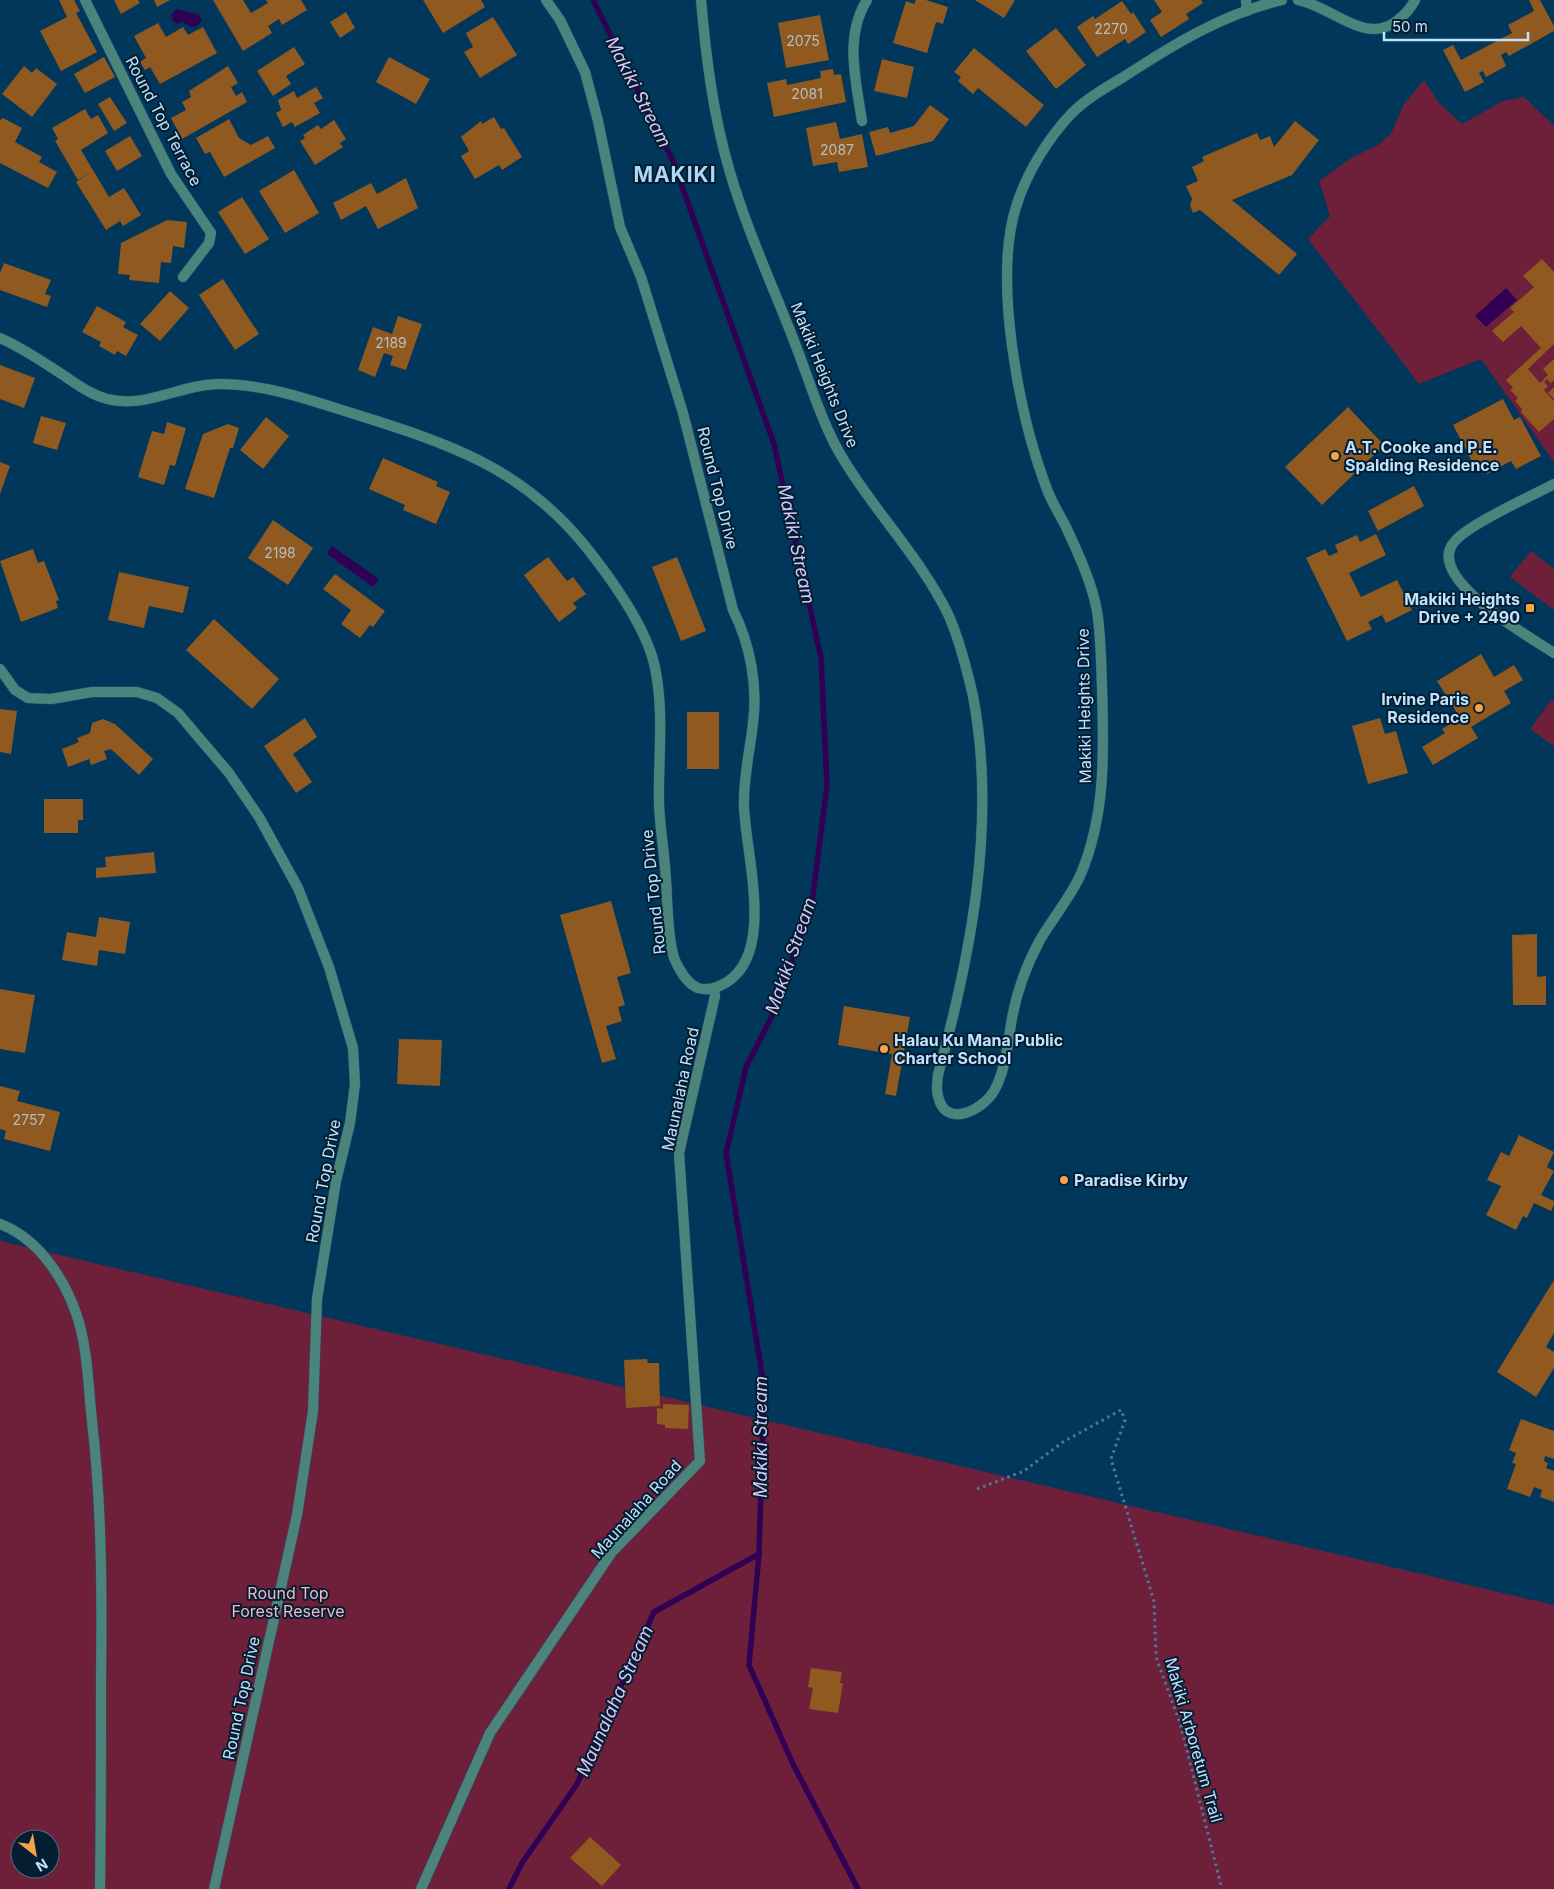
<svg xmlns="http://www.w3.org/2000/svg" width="1554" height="1889" viewBox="0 0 1554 1889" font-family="Inter,sans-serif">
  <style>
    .green { fill: #6e203a; fill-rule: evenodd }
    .water { fill: #300054 }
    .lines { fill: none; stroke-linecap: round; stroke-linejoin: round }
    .stream { stroke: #300054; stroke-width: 5.5 }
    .building { fill: #8f5920 }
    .service-casing { stroke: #235677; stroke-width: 11 }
    .minor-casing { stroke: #235677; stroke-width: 11 }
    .tertiary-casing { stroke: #235677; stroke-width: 11 }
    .path { stroke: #4c7a9a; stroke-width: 3; stroke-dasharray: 2.5 4; stroke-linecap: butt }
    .service { stroke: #4c847c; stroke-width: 10 }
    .minor { stroke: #4c847c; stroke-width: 10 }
    .tertiary { stroke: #4c847c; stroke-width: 10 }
    .poi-dot { fill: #f7a149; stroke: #031e31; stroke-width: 2 }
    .labels { text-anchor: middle; stroke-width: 4; stroke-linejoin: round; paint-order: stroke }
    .number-label { font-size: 14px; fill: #b4bfc5 }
    .street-label { font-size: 16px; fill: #c1e1fc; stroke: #031e31 }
    .poi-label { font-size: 16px; font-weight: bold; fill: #c1e1fc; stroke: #031e31; text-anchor: start }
    .park-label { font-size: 16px; fill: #f1b9c6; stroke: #031e31 }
    .water-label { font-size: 18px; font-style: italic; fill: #dac7f5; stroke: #031e31 }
    .district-label { font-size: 21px; font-weight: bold; letter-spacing: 1px; fill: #b0d7f7; stroke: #031e31 }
  </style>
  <rect width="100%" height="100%" fill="#00375a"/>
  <g class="green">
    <path d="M1424 80 1439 103 1462 124 1503 101 1524 97 1554 126V462L1481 359 1419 384 1308 239 1330 216 1319 181 1353 157 1378 145 1391 134 1404 104Z"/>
    <path d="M1531 551 1554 569V610L1510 577Z"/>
    <path d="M1551 700 1554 702V746L1530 729Z"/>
    <path d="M0 1241 1554 1605V1889H0ZM20 1839H50V1869H20Z"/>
  </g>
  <g class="water">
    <path d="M176 9 198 14 202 20 197 26 191 27 182 22 178 24 173 21 171 15Z"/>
    <path d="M1506 288 1517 300 1486 327 1475 316Z"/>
    <path d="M332 546 379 579 373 587 327 554Z"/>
  </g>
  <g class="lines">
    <g class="stream">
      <path d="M593 0 673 161 774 444 821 658 827 785 812 903 774 1012 746 1067 726 1153 764 1386 759 1554 749 1665 793 1764 858 1889"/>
      <path d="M509 1889 522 1863 577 1784 654 1612 759 1554"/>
    </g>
  </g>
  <g class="building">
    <path d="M59 0H74L80 11 76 13 97 52 61 71 40 31 67 17Z"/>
    <path d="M114 0H138L140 3 121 14Z"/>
    <path d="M154 0H170L157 7Z"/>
    <path d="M213 0H243L251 13 268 3 266 0H301L307 10 282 25 279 19 268 26 272 33 243 51Z"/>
    <path d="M423 0H481L485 7 443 33Z"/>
    <path d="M916 0H926L948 7 943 24 936 22 927 53 893 43 906 1 914 4Z"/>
    <path d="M975 0H1015L1004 18Z"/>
    <path d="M1154 0H1201L1203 3 1186 14 1189 19 1161 37 1150 20 1162 12Z"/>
    <path d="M1529 0H1540L1554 26V31L1509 56 1506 52 1501 55 1506 66 1486 77 1483 71 1479 73 1484 82 1465 92 1443 50 1453 45 1461 60 1512 33 1508 25 1534 11Z"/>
    <path d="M1122 1 1131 14 1133 12 1146 32 1128 44 1125 39 1097 57 1077 27 1093 16 1095 19Z"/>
    <path d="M346 12 355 28 340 38 330 22Z"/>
    <path d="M820 15 829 60 786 68 778 23Z"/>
    <path d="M493 17 517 55 480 78 464 52 473 47 466 33Z"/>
    <path d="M158 23 166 37 183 27 188 35 203 27 217 53 160 84 150 67 145 70 140 62 146 58 134 36Z"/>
    <path d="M1056 28 1086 65 1056 89 1026 51Z"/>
    <path d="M294 47 305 64 286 76 291 84 273 96 257 71Z"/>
    <path d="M974 48 1044 105 1026 127 978 88 973 94 958 81 961 77 954 72Z"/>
    <path d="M104 57 115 77 85 93 74 74Z"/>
    <path d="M389 57 430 79 416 104 376 82Z"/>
    <path d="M882 59 914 67 907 98 874 91Z"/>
    <path d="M24 66 32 73 36 68 57 84 32 117 2 94Z"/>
    <path d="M228 66 238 83 231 87 236 96 242 92 247 102 182 139 171 118 186 110 182 102 191 97 189 91Z"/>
    <path d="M833 69 834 75 841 74 846 102 774 117 767 83 786 79 787 85 821 78 820 71Z"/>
    <path d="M316 87 323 98 314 103 320 113 295 127 292 122 283 127 276 113 281 110 278 100 294 91 297 98Z"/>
    <path d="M110 97 127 123 114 131 98 104Z"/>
    <path d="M930 105 949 119 933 141 876 156 869 132 888 127 890 133 914 126Z"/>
    <path d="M85 109 91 119 98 115 108 133 81 150 109 197 124 188 141 215 123 226 120 221 106 230 76 182 91 172 78 180 55 141 58 139 52 128Z"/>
    <path d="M494 117 501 129 504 128 522 157 502 170 499 165 475 179 461 156 469 151 461 137 481 121 482 124Z"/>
    <path d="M3 118 22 128 15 142 42 157 39 162 57 172 48 188 0 163V120Z"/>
    <path d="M229 119 239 138 251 145 268 136 275 148 224 177 210 152 205 154 196 138Z"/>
    <path d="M334 120 346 139 340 143 343 147 315 165 300 141 305 138 303 135 318 125 321 129Z"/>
    <path d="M1295 121 1319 140 1292 175 1232 200 1297 254 1279 275 1200 210 1193 213 1190 205 1192 199 1186 186 1198 181 1192 167 1204 161 1202 157 1257 133 1260 140 1270 136 1274 147Z"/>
    <path d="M836 122 840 139 862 134 868 167 839 172 837 162 813 166 806 128Z"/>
    <path d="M130 136 142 156 117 171 105 151Z"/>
    <path d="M294 170 319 213 285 233 259 191Z"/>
    <path d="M406 178 418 208 378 229 366 206 341 220 333 203 371 183 377 194Z"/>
    <path d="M242 197 269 239 245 254 218 212Z"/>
    <path d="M167 220 187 222 184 248 173 246 171 263 161 262 159 283 129 280 130 275 118 274 121 243Z"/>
    <path d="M1542 259 1554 272V344L1528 369 1540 383 1548 375 1543 369 1554 359V380L1551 383 1547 379 1544 382 1548 386 1544 390 1554 401V419L1539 432 1521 412 1522 409 1515 401 1518 398 1510 390 1513 388 1506 380 1541 348 1521 326 1503 342 1492 331 1514 312 1510 308 1534 287 1523 276Z"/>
    <path d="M4 263 51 280 45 294 51 296 47 307 0 290V273Z"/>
    <path d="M223 279 259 334 235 350 199 295Z"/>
    <path d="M170 291 189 308 160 341 140 324Z"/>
    <path d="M97 306 126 322 123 327 138 335 126 356 117 351 115 355 99 346 101 342 82 332Z"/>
    <path d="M398 316 422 324 406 370 390 365 393 356 384 353 375 377 358 370 373 327 392 334Z"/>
    <path d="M0 365 35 378 24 408 0 399Z"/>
    <path d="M1554 387V399L1548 393Z"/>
    <path d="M1503 399 1514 420 1520 417 1541 456 1516 469 1511 461 1487 474 1480 461 1474 465 1453 425Z"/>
    <path d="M1348 407 1384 445 1322 505 1285 467Z"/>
    <path d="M41 416 66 423 57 450 33 443Z"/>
    <path d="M266 417 289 436 263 469 240 450Z"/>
    <path d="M167 422 186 428 175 466 170 465 164 485 138 477 152 431 164 434Z"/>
    <path d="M228 424 239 428 233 448H230L214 498 185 489 203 434Z"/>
    <path d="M383 458 438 482 436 486 450 492 436 524 403 510 405 505 369 489Z"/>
    <path d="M0 462 10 466 0 494Z"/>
    <path d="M1414 486 1424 506 1378 531 1368 511Z"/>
    <path d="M273 520 313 548 288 585 248 558Z"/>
    <path d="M1376 534 1386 555 1349 573 1361 597 1397 580 1412 610 1386 623 1382 615 1368 622 1372 629 1347 641 1306 558 1325 549 1329 556 1338 552 1335 545 1357 535 1360 542Z"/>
    <path d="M33 549 38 563 44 561 59 600 56 601 58 608 21 622 0 561Z"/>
    <path d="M548 557 567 581 573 577 586 594 573 603 577 608 559 622 524 575Z"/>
    <path d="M677 557 706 631 681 641 652 567Z"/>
    <path d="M119 572 189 587 183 613 149 606 144 628 108 620Z"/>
    <path d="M335 574 385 611 373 627 370 625 360 638 341 624 351 610 323 589Z"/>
    <path d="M214 619 279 679 252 709 186 650Z"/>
    <path d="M1481 654 1494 677 1514 665 1523 680 1504 691 1511 703 1471 727 1478 738 1433 765 1422 747 1445 733 1442 729 1452 723 1449 717 1457 713 1437 681Z"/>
    <path d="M0 709 17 711 11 754 0 752Z"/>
    <rect x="687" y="712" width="32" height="57"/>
    <path d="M305 718 317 737 293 754 312 782 296 793 264 746Z"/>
    <path d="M1380 718 1385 734 1396 731 1408 773 1368 784 1352 726Z"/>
    <path d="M103 719 115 724 153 759 139 775 111 749 104 751 107 759 91 765 89 759 68 767 62 749 79 742 77 738 90 733 92 723Z"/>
    <path d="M44 799H83V820H78V833H44Z"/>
    <path d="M154 852 156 873 96 878V868L106 867 105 857Z"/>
    <path d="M611 901 631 973 617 977 625 1005 618 1007 622 1021 606 1026 616 1059 602 1063 560 915Z"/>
    <path d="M99 917 130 922 125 954 99 950 97 966 62 960 67 932 96 937Z"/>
    <path d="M1537 934V977L1546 976V1005H1513L1512 935Z"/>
    <path d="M0 989 35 995 25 1053 0 1049Z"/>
    <path d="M844 1006 910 1017 896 1096 885 1094 892 1054 838 1045Z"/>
    <path d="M399 1039 442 1040 440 1086 397 1084Z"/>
    <path d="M0 1086 20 1091 17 1101 60 1112 50 1151 4 1139 6 1131 0 1129Z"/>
    <path d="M1519 1135 1554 1152 1547 1167 1554 1171 1541 1195 1554 1201V1205L1551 1211 1534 1203 1527 1218 1523 1216 1516 1230 1486 1215 1501 1186 1487 1180 1501 1152 1509 1156Z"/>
    <path d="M1554 1280V1333L1546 1347 1554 1352V1368L1536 1397 1497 1372Z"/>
    <path d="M647 1359 648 1363H659L660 1406 626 1408 624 1360Z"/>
    <path d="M663 1404 689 1405 688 1429 665 1428V1425L657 1424V1408L663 1409Z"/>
    <path d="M1521 1419 1554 1431V1459L1545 1456 1544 1461 1548 1463 1546 1468 1554 1471V1502L1540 1497 1542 1490 1534 1487 1530 1497 1507 1489 1516 1464 1512 1463 1516 1453 1509 1450Z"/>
    <path d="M811 1668 842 1672 840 1683H843L838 1713 809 1709 813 1688 808 1687Z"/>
    <path d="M590 1837 621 1865 602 1886 570 1858Z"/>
  </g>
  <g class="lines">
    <g class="service-casing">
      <path id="service" d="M421 1889 490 1733 612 1552 700 1461 679 1153 715 996 714 989"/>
    </g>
    <g class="minor-casing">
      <g id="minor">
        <path d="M85 0 171 174 211 233 209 243 183 277"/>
        <path d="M1246 0 1247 11"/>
        <path d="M862 121C856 82 844 36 867 0"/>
      </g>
    </g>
    <g class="tertiary-casing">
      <g id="tertiary">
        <path d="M701 0C706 57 713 114 729 169 746 228 772 284 794 341 809 379 823 428 845 462 877 514 921 559 948 614 959 638 967 670 973 696 997 822 971 954 938 1075 937 1082 936 1089 938 1096 945 1129 982 1111 994 1091 1006 1070 1008 1041 1012 1018 1017 991 1027 964 1040 940 1053 918 1069 899 1080 876 1106 816 1104 751 1102 687 1101 662 1101 636 1097 611 1092 583 1078 553 1066 527 1059 513 1050 500 1045 484 1019 413 993 281 1016 207 1026 174 1048 138 1072 113 1086 99 1105 88 1122 78 1171 46 1224 13 1282 0"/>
        <path d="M1298 0C1330 5 1366 47 1398 20 1406 14 1410 9 1415 0"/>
        <path d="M0 338C21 347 40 360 60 373 75 383 89 394 107 399 146 409 181 384 220 384 264 384 307 399 348 412 447 443 523 466 590 552 615 584 650 633 656 673 664 716 658 761 659 804 660 830 665 856 666 881 668 906 667 934 674 958 678 968 687 984 698 988 708 991 719 987 727 982 775 952 746 856 744 807 743 778 750 751 753 723 758 685 750 644 733 610L683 413 641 277 620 227 598 121 585 72 560 20 546 0"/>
        <path d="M1554 484C1530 497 1471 523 1455 541 1422 577 1530 637 1554 653"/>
        <path d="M0 669 15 690 28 698 51 699 92 692H137L157 698 178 713 229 773 259 817 298 888 329 967 353 1048 355 1084 350 1123 336 1181 317 1299 313 1411 297 1515 214 1889"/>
        <path d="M0 1224C37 1238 63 1276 76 1313 88 1347 88 1386 92 1421 102 1508 102 1594 101 1681 101 1751 101 1820 100 1889"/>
      </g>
    </g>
    <path class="path" d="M977 1489 1024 1471 1063 1442 1121 1410 1125 1420 1111 1459 1154 1601 1156 1657 1180 1723 1222 1889"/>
    <use href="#service" class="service"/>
    <use href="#minor" class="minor"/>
    <use href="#tertiary" class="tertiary"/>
  </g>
  <g class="poi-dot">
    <circle cx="1335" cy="456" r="5"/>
    <rect x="1525" y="603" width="10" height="10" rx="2.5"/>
    <circle cx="1479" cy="708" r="5"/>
    <circle cx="884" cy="1049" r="5"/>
    <circle cx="1064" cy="1180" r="5"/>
  </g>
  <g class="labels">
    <g class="number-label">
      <text x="1111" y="34">2270</text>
      <text x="803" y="46">2075</text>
      <text x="807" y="99">2081</text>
      <text x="837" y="155">2087</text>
      <text x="391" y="348">2189</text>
      <text x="280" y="558">2198</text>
      <text x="29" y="1125">2757</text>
    </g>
    <g class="street-label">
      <text transform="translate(164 121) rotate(62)" y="6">Round Top Terrace</text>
      <text transform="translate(825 375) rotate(68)" y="6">Makiki Heights Drive</text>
      <text transform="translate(718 488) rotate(76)" y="6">Round Top Drive</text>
      <text transform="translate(1084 706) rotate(-91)" y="6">Makiki Heights Drive</text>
      <text transform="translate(653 892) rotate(-96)" y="6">Round Top Drive</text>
      <text transform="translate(680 1089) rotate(-78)" y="6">Maunalaha Road</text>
      <text transform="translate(323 1181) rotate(-79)" y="6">Round Top Drive</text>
      <text transform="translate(636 1509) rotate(-48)" y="6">Maunalaha Road</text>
      <text transform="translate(241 1698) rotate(-78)" y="6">Round Top Drive</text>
      <text transform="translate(1194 1740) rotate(74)" y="6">Makiki Arboretum Trail</text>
    </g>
    <g class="poi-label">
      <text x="1345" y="453">A.T. Cooke and P.E.<tspan x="1345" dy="18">Spalding Residence</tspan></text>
      <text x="1520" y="605" text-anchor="end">Makiki Heights<tspan x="1520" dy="18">Drive + 2490</tspan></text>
      <text x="1469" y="705" text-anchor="end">Irvine Paris<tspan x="1469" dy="18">Residence</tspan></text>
      <text x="894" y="1046">Halau Ku Mana Public<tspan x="894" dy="18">Charter School</tspan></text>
      <text x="1074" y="1186">Paradise Kirby</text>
    </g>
    <g class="park-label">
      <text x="288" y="1599">Round Top<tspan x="288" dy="18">Forest Reserve</tspan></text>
    </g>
    <g class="water-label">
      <text transform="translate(638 92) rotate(63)" y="6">Makiki Stream</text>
      <text transform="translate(796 544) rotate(78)" y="6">Makiki Stream</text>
      <text transform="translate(791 956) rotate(-71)" y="6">Makiki Stream</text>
      <text transform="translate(761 1437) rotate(-90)" y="6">Makiki Stream</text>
      <text transform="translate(615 1701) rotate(-66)" y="6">Maunalaha Stream</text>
    </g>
    <g class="district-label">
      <text x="675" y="182">MAKIKI</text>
    </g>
  </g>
  <g transform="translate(35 1854) rotate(149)"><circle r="24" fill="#031e31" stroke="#4f6c82"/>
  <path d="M0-4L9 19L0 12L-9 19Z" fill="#f7a149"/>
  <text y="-8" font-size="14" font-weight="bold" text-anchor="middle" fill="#c1e1fc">N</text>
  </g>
  <path d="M1384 32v8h144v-8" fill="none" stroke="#c1e1fc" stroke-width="2.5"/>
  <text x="1392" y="32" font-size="15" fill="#c1e1fc" stroke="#031e31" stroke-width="4" paint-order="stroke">50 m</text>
</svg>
